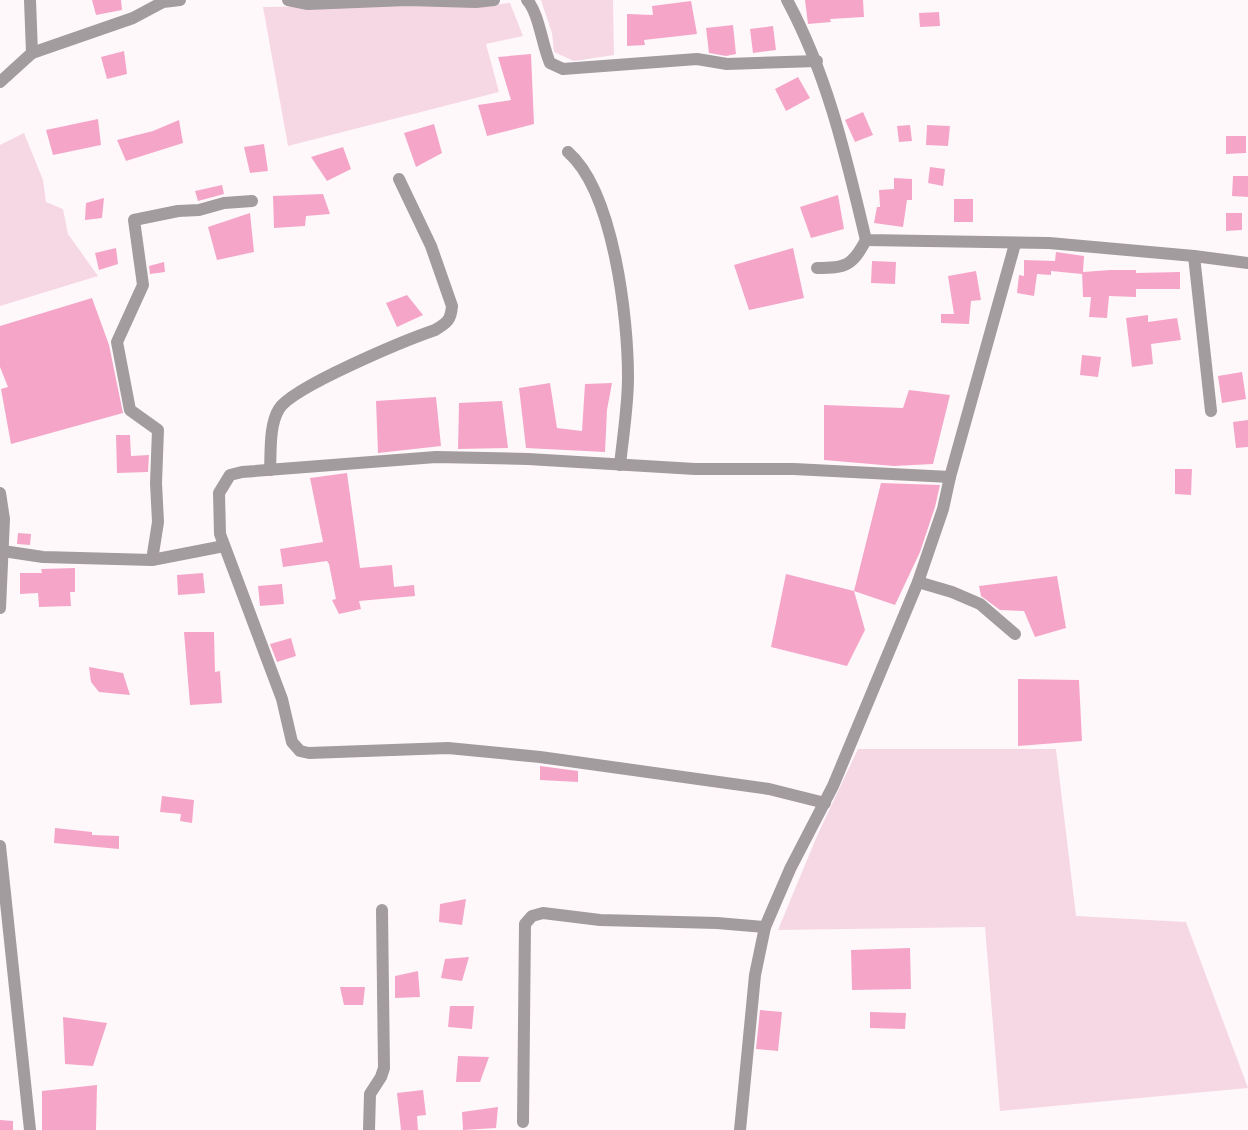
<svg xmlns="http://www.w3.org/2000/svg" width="1248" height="1130" viewBox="0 0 1248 1130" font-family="Karla,sans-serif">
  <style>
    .green { fill: #f6d8e4 }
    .building { fill: #f5a6c8 }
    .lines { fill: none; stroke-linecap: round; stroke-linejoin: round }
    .street { stroke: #a39c9e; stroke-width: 12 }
  </style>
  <rect width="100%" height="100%" fill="#fff8fb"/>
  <g class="green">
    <path d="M541 0H613L614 55 574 61 554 52 552 33Z"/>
    <path d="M510 3 523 36 486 44 499 92 288 146 263 7 400 5 474 7Z"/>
    <path d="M24 133 43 180 46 202 63 209 68 234 98 276 0 306V145Z"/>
    <path d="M858 749H1056L1076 916 1186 922 1248 1088 1000 1111 985 927 778 930 817 836Z"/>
  </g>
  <g class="building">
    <path d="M92 0H121L122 10 96 15Z"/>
    <path d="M805 0H863L864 17 830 19 831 22 808 24Z"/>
    <path d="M691 1 697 34 644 40 645 45 627 46V14L653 15 652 6Z"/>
    <path d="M939 12 940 26 920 27 919 13Z"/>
    <path d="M733 25 736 54 726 56 709 53 706 28Z"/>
    <path d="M773 26 776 50 753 53 750 29Z"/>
    <path d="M124 51 127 74 107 79 101 57Z"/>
    <path d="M531 54 534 124 487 136 478 105 511 100 498 57Z"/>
    <path d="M798 77 810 98 786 111 775 89Z"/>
    <path d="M863 112 873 135 855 142 845 120Z"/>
    <path d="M98 119 101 145 53 155 46 130Z"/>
    <path d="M179 120 183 143 126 161 117 140 153 131Z"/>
    <path d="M434 124 442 153 416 167 404 133Z"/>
    <path d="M910 125 912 141 899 142 897 126Z"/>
    <path d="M927 125 950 126 948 146 926 145Z"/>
    <path d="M1226 136H1246V153L1226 154Z"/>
    <path d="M264 144 268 171 250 173 244 147Z"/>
    <path d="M343 147 351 169 327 181 311 157Z"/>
    <path d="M930 167 945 169 943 186 928 183Z"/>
    <path d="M1233 176H1248V197L1232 196Z"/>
    <path d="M894 178 912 179V200H907L903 227 874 223 877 207H880L879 190 894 189Z"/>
    <path d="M222 185 224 194 198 201 195 191Z"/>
    <path d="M323 194 330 214 306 216 305 226 274 228 273 196Z"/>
    <path d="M838 195 844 229 811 238 800 207Z"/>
    <path d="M104 198 102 218 85 220 86 203Z"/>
    <rect x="954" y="199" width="19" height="23"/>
    <path d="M250 213 254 252 217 260 208 227Z"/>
    <path d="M1226 213H1242V230L1226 231Z"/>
    <path d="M116 248 118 264 99 270 95 253Z"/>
    <path d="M793 248 804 298 749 310 734 265Z"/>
    <path d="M1056 252 1084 256 1083 272 1110 270H1136V273L1180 272V289H1136V297L1109 296 1107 318 1089 317 1091 297H1083L1082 272V274L1051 271V275L1037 274 1034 296 1017 293 1019 275 1024 276V260L1055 261Z"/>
    <path d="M872 261 896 262 895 284 871 283Z"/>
    <path d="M164 262 165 272 150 274 149 266Z"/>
    <path d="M976 271 981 300 971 301 969 324 941 323V314H954L948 276Z"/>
    <path d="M407 295 423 315 397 327 386 303Z"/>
    <path d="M92 298 109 345 123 413 11 444 1 389 8 387 0 367V326Z"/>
    <path d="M1148 315V322L1177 318 1181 340 1151 344 1153 364 1132 367 1126 318Z"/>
    <path d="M1082 355 1101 357 1098 377 1080 375Z"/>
    <path d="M1242 372 1246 399 1222 403 1218 376Z"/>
    <path d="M550 383 557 428 582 431 585 384 612 383 607 410 605 452 526 448 519 388Z"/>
    <path d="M909 390 950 395 933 464 894 466 824 460V405L903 408Z"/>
    <path d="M436 397 441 446 378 453 376 401Z"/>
    <path d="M502 401 508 448 458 449 459 403Z"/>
    <path d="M1248 420V447L1236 448 1233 422Z"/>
    <path d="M116 435H130L131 456 149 455 148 472 117 473Z"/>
    <path d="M1175 469H1192L1191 495 1175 494Z"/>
    <path d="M347 473 360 568 392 565 394 587 414 585 415 596 359 601 361 609 339 614 332 600 336 599 329 564 327 561 283 567 280 549 323 542 310 478Z"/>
    <path d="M881 483 940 485 935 507 920 552 895 605 854 591Z"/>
    <path d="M18 533 31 534 30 545 17 544Z"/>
    <path d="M75 568V592H70L71 606 39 607 38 593 20 594V573H42L41 569Z"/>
    <path d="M203 573 205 593 178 595 177 575Z"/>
    <path d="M786 574 854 591 865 630 847 666 771 647Z"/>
    <path d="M1057 576 1066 628 1035 637 1024 611 1000 610 981 596 979 586Z"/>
    <path d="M282 584 284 604 260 606 258 586Z"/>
    <path d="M184 632H214L215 672 220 671 222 703 190 705Z"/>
    <path d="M291 638 296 656 277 662 270 644Z"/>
    <path d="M89 667 123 673 130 695 99 692 91 682Z"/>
    <path d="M1018 679 1079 680 1082 741 1018 746Z"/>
    <path d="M540 766 578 771V782L540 780Z"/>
    <path d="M162 796 194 800 192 823 180 821 181 814 160 812Z"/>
    <path d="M55 828 92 832V835L119 836V849L54 843Z"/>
    <path d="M466 899 462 925 439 922 440 904Z"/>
    <path d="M910 948 911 989 852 990 851 950Z"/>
    <path d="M469 957 462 981 441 978 445 959Z"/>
    <path d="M418 971 420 997 395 998V976Z"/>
    <path d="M340 987H365L363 1005H344Z"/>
    <path d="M450 1006H474L472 1029 448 1027Z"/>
    <path d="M760 1010 782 1012 778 1051 756 1049Z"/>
    <path d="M870 1012 906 1013 905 1029 870 1028Z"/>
    <path d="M63 1017 107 1023 93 1066 65 1064Z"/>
    <path d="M458 1056 489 1057 480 1082H456Z"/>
    <path d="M97 1085 96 1130H42V1091Z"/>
    <path d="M423 1090 426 1115 417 1116 418 1130H401L397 1093Z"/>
    <path d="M498 1107 496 1128 463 1130 462 1112Z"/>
    <path d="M0 1120 13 1121V1130H0Z"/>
  </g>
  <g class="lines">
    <g class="street">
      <path d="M288 0 308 4 407 0 476 2 494 0"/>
      <path d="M527 0C539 13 542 45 550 63L563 69 697 59 727 64 817 61"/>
      <path d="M787 0C828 76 846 157 866 240L1049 243 1194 256 1248 263"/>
      <path d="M32 53 133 18 163 2 180 0"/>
      <path d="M0 82 32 53 30 0"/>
      <path d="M568 152C614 192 628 319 628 377 628 406 623 436 620 465"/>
      <path d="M1194 256 1211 411"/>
      <path d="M817 268C846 268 852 266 866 240"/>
      <path d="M270 470C271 452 269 425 279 409 292 387 406 340 435 330 447 323 451 320 452 306L431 246 399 179"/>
      <path d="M0 493 4 519 0 608"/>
      <path d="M3 551 43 557 152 560 224 546"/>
      <path d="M152 560 158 522 156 483 158 430 130 410 117 342 143 285 134 220 178 211 199 210 224 203 252 201"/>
      <path d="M918 582 952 592 980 604 1015 634"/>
      <path d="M825 803 769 789 540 757 448 748 309 753 300 751 292 742 282 699 220 534 219 493 230 475 242 472 436 457 528 459 695 469H794L950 477 1015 244"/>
      <path d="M0 846 30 1130"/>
      <path d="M523 1122 525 924 532 916 543 913 600 920 717 923 765 927"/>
      <path d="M369 1130 370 1094 381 1077 384 1068 382 910"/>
      <path d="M740 1130 755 975 765 927 790 869 833 786 918 582 943 509 950 477"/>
    </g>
  </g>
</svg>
